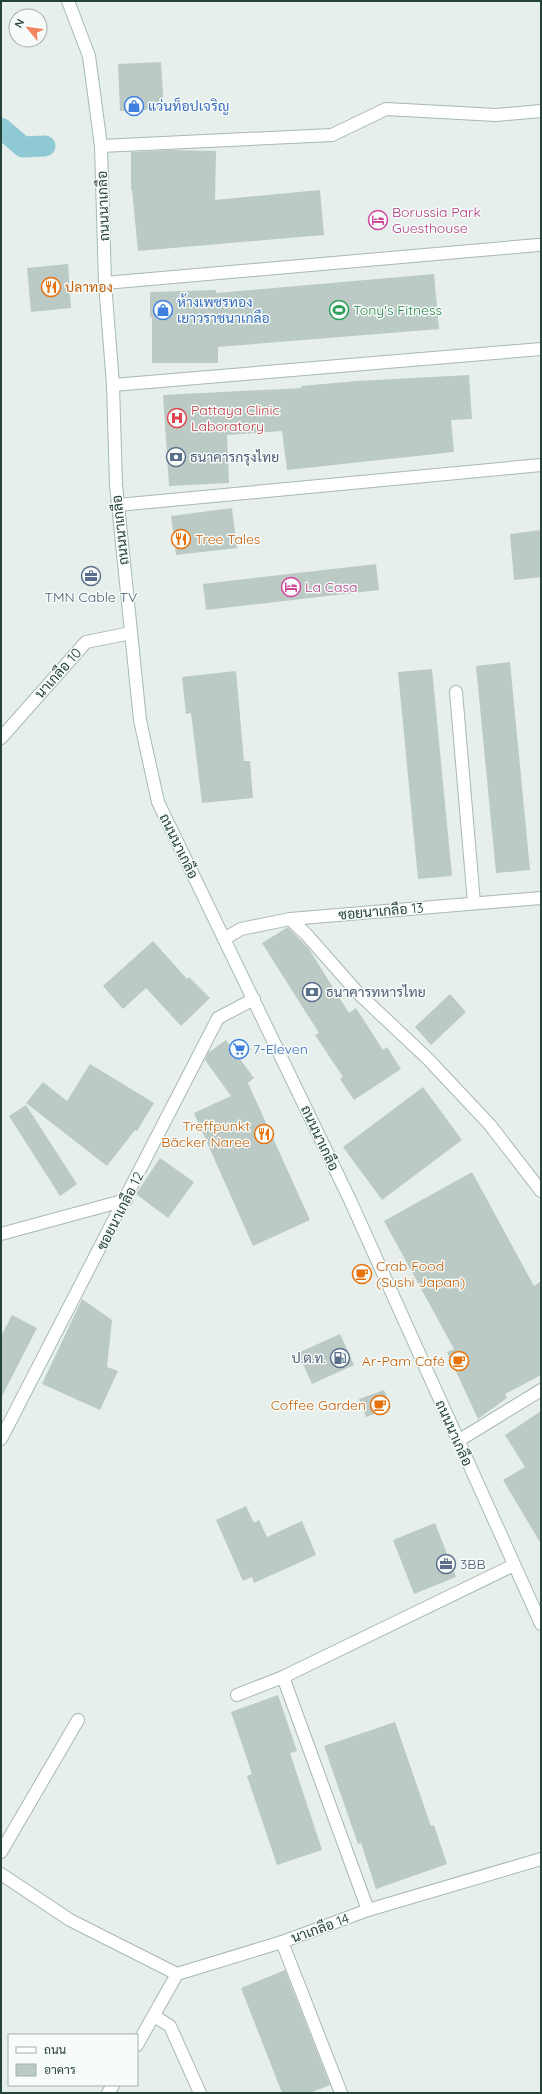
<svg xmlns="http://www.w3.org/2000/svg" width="542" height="2094" viewBox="0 0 542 2094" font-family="Quicksand,Sarabun,sans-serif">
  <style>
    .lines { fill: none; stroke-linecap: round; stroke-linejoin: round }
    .canal { stroke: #8ec9d4; stroke-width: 21 }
    .building { fill: #bbcac4 }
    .street-casing { stroke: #a8b8b2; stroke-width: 14 }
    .secondary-casing { stroke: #a4bbb3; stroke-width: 14 }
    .street { stroke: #fff; stroke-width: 12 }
    .secondary { stroke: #fff; stroke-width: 12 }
    .labels { text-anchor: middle; stroke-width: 3; stroke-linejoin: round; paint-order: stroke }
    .shop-label { font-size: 14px; fill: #366cbe; stroke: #f7fbf9; text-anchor: start }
    .street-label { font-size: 14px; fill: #24423a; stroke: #f7fbf9 }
    .hotel-label { font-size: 14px; fill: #b23c85; stroke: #f7fbf9; text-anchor: start }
    .food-label { font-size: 14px; fill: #c56008; stroke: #f7fbf9; text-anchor: start }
    .leisure-label { font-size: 14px; fill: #27864d; stroke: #f7fbf9; text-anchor: start }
    .health-label { font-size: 14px; fill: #be3a42; stroke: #f7fbf9; text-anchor: start }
    .service-label { font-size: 14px; fill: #4e5e75; stroke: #f7fbf9; text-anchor: start }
  </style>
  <rect width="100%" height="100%" fill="#e6efeb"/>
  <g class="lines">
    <path class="canal" d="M1 128 23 147 45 146"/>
  </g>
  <g class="building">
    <path d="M161 62 164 109 120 111 118 64Z"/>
    <path d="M171 150 216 151 215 200 320 190 324 235 138 251 132 190H131V152Z"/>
    <path d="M68 264 71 308 31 312 27 268Z"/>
    <path d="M434 274 439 329 218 347V363H152V317L150 318V292L216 290V293Z"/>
    <path d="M469 375 472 419 451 420 454 452 287 470 282 431 227 435 229 483 169 486 163 395 301 388V386L357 381Z"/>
    <path d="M232 508 237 548 176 555 171 516Z"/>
    <path d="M541 530V577L514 580 510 534Z"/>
    <path d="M376 564 379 590 206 610 203 584Z"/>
    <path d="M510 662 530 870 496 873 476 666Z"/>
    <path d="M432 669 452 876 418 879 398 672Z"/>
    <path d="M236 671 244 761H250L253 798 202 803 191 713 186 714 182 677Z"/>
    <path d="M288 927 309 949 349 1013 356 1008 383 1050 387 1047 401 1069 354 1100 340 1079 343 1077 315 1035 319 1033 262 943Z"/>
    <path d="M153 941 187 979 189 977 210 998 181 1026 146 988 123 1009 103 986Z"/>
    <path d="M450 994 466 1012 431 1045 415 1027Z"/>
    <path d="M226 1040 254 1078 248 1083 310 1220 253 1246 194 1113 231 1096 205 1060 208 1053Z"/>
    <path d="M90 1064 154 1103 137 1131 135 1130 107 1166 26 1103 43 1082 67 1101Z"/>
    <path d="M423 1087 462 1140 382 1200 343 1147Z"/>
    <path d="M26 1105 77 1184 60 1196 9 1116Z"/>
    <path d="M160 1158 194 1182 168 1218 136 1194Z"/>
    <path d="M472 1172 534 1286 541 1281V1375L505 1394 507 1398 478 1419 447 1352 454 1349 384 1221Z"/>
    <path d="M82 1299 112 1320 107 1367 118 1371 100 1410 42 1384Z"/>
    <path d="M12 1315 37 1328 1 1398V1336Z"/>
    <path d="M340 1334 354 1365 312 1384 298 1353Z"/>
    <path d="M384 1390 391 1408 366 1417 359 1399Z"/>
    <path d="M541 1411V1544L503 1480 525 1467 505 1435Z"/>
    <path d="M246 1506 254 1523 259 1520 267 1537 302 1521 316 1555 254 1583 252 1577 243 1581 216 1520Z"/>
    <path d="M435 1523 456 1577 414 1594 393 1540Z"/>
    <path d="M278 1695 297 1751 290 1753 322 1850 277 1865 247 1776 252 1774 231 1712Z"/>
    <path d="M395 1722 431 1826 434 1825 447 1864 376 1889 361 1843 358 1844 324 1746Z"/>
    <path d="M285 1970 330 2085 310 2093H282L241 1988Z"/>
  </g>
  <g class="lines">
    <g class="street-casing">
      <g id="street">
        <path d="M101 146 332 135 386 109 496 115 541 111"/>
        <path d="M105 283 538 245"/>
        <path d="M113 385 541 349"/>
        <path d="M118 505 541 465"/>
        <path d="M456 692 474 903"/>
        <path d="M1 738 86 642 131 633"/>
        <path d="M290 919 306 934 358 993 428 1059 490 1125 541 1191"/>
        <path d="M224 939 241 929 290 919 541 898"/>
        <path d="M1 1234 126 1200"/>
        <path d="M1 1439 218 1018 254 999"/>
        <path d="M458 1441 541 1390"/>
        <path d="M283 1677 368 1910"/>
        <path d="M237 1695 283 1677 514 1565"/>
        <path d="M1 1852 78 1720"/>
        <path d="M1 1874 70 1920 177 1974"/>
        <path d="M282 1942 341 2093"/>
        <path d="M154 2016 170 2026 200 2093"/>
        <path d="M137 2045 177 1974 282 1942 368 1910 541 1859"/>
        <path d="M108 2093 113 2085"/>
      </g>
    </g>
    <g class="secondary-casing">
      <path id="secondary" d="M68 1 89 56 101 146 105 283 113 385 116 485 140 720 158 802 350 1200 541 1624"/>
    </g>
    <use href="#street" class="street"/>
    <use href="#secondary" class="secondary"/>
  </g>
  <defs>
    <g id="shop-ring" transform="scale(1)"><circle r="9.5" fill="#f7fbf9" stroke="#3f7fe0" stroke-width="1.5"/><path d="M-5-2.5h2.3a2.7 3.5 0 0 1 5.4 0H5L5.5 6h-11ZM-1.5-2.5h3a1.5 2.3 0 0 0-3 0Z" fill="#3f7fe0"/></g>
    <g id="hotel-ring" transform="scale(1)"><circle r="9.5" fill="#f7fbf9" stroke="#d1479c" stroke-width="1.5"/><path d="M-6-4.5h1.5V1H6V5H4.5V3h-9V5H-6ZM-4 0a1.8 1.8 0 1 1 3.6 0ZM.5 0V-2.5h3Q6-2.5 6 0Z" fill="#d1479c"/></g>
    <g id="restaurant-ring" transform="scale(1)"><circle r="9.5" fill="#f7fbf9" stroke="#e8710a" stroke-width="1.5"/><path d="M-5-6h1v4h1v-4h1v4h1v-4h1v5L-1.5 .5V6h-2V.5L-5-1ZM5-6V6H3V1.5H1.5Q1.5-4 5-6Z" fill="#e8710a"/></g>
    <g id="stadium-ring" transform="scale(1)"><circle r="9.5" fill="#f7fbf9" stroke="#2e9e5b" stroke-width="1.5"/><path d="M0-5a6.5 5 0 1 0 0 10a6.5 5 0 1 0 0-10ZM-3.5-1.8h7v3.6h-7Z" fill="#2e9e5b"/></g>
    <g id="hospital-ring" transform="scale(1)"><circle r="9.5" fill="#f7fbf9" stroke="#e0444e" stroke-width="1.5"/><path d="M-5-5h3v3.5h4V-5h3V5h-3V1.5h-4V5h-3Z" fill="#e0444e"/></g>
    <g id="bank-ring" transform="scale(1)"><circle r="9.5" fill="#f7fbf9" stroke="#5c6f8a" stroke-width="1.5"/><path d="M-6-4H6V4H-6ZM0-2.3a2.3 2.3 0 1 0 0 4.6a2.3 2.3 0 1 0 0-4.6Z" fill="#5c6f8a"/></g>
    <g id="office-ring" transform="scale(1)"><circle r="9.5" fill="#f7fbf9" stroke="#5c6f8a" stroke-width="1.5"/><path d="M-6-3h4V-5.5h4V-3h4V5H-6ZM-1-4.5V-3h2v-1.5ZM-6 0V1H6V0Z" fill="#5c6f8a"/></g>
    <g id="supermarket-ring" transform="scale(1)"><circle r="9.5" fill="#f7fbf9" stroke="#3f7fe0" stroke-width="1.5"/><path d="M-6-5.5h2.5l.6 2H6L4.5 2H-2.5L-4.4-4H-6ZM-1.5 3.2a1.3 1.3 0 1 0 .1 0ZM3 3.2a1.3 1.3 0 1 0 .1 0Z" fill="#3f7fe0"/></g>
    <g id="cafe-ring" transform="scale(1)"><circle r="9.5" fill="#f7fbf9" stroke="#e8710a" stroke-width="1.5"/><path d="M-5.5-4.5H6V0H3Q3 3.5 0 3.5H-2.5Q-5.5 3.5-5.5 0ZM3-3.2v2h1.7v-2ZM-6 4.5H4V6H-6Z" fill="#e8710a"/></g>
    <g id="fuel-ring" transform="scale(1)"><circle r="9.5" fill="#f7fbf9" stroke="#5c6f8a" stroke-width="1.5"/><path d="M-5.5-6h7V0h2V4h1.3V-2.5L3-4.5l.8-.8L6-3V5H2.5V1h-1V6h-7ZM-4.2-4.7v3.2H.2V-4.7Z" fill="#5c6f8a"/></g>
  </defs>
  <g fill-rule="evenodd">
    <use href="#shop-ring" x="134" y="106"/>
    <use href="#hotel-ring" x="378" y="220"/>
    <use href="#restaurant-ring" x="51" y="287"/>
    <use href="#shop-ring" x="163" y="310"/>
    <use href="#stadium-ring" x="339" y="310"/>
    <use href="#hospital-ring" x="177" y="418"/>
    <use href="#bank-ring" x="176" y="457"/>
    <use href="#restaurant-ring" x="181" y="539"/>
    <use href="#office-ring" x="91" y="576"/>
    <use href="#hotel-ring" x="291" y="587"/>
    <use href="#bank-ring" x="312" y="992"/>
    <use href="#supermarket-ring" x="239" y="1049"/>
    <use href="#restaurant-ring" x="264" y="1134"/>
    <use href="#cafe-ring" x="362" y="1274"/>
    <use href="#fuel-ring" x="340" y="1358"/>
    <use href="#cafe-ring" x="459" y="1361"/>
    <use href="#cafe-ring" x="380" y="1405"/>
    <use href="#office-ring" x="446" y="1564"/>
  </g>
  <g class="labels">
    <g class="shop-label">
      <text x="148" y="111">แว่นท็อปเจริญ</text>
      <text x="177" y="307">ห้างเพชรทอง<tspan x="177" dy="16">เยาวราชนาเกลือ</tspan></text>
      <text x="253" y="1054">7-Eleven</text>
    </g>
    <g class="street-label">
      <text transform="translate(103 206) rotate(-92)" y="5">ถนนนาเกลือ</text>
      <text transform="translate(120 530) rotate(-96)" y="5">ถนนนาเกลือ</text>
      <text transform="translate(58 673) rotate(-48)" y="5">นาเกลือ 10</text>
      <text transform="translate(179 846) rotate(64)" y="5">ถนนนาเกลือ</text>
      <text transform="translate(381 911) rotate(-5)" y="5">ซอยนาเกลือ 13</text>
      <text transform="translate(320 1138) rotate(65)" y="5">ถนนนาเกลือ</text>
      <text transform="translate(120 1211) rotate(-63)" y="5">ซอยนาเกลือ 12</text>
      <text transform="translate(454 1433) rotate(66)" y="5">ถนนนาเกลือ</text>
      <text transform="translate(320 1928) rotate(-20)" y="5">นาเกลือ 14</text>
    </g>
    <g class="hotel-label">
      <text x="392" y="217">Borussia Park<tspan x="392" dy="16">Guesthouse</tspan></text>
      <text x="305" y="592">La Casa</text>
    </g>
    <g class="food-label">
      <text x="65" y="292">ปลาทอง</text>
      <text x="195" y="544">Tree Tales</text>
      <text x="250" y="1131" text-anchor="end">Treffpunkt<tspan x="250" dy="16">Bäcker Naree</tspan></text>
      <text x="376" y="1271">Crab Food<tspan x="376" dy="16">(Sushi Japan)</tspan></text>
      <text x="445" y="1366" text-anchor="end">Ar-Pam Café</text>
      <text x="366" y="1410" text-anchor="end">Coffee Garden</text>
    </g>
    <g class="leisure-label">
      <text x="353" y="315">Tony's Fitness</text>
    </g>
    <g class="health-label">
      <text x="191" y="415">Pattaya Clinic<tspan x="191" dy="16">Laboratory</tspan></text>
    </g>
    <g class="service-label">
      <text x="190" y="462">ธนาคารกรุงไทย</text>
      <text x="91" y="602" text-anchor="middle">TMN Cable TV</text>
      <text x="326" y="997">ธนาคารทหารไทย</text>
      <text x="326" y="1363" text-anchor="end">ป.ต.ท.</text>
      <text x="460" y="1569">3BB</text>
    </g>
  </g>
  <rect width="542" height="2094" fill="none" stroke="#24423a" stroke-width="4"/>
  <rect x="8" y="2034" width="130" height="52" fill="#f7fbf9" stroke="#a3b1ad"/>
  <rect x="16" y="2047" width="20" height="6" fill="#ffffff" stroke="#a3b1ad"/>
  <text x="44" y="2054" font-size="12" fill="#24423a">ถนน</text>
  <rect x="16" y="2064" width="20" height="12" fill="#bbcac4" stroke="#a3b1ad"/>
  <text x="44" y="2074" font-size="12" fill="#24423a">อาคาร</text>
  <g transform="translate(28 28) rotate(299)"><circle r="19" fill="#f7fbf9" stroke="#a3b1ad"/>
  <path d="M0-3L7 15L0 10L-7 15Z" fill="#f4845f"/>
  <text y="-6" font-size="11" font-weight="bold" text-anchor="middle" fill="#24423a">N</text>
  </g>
</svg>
